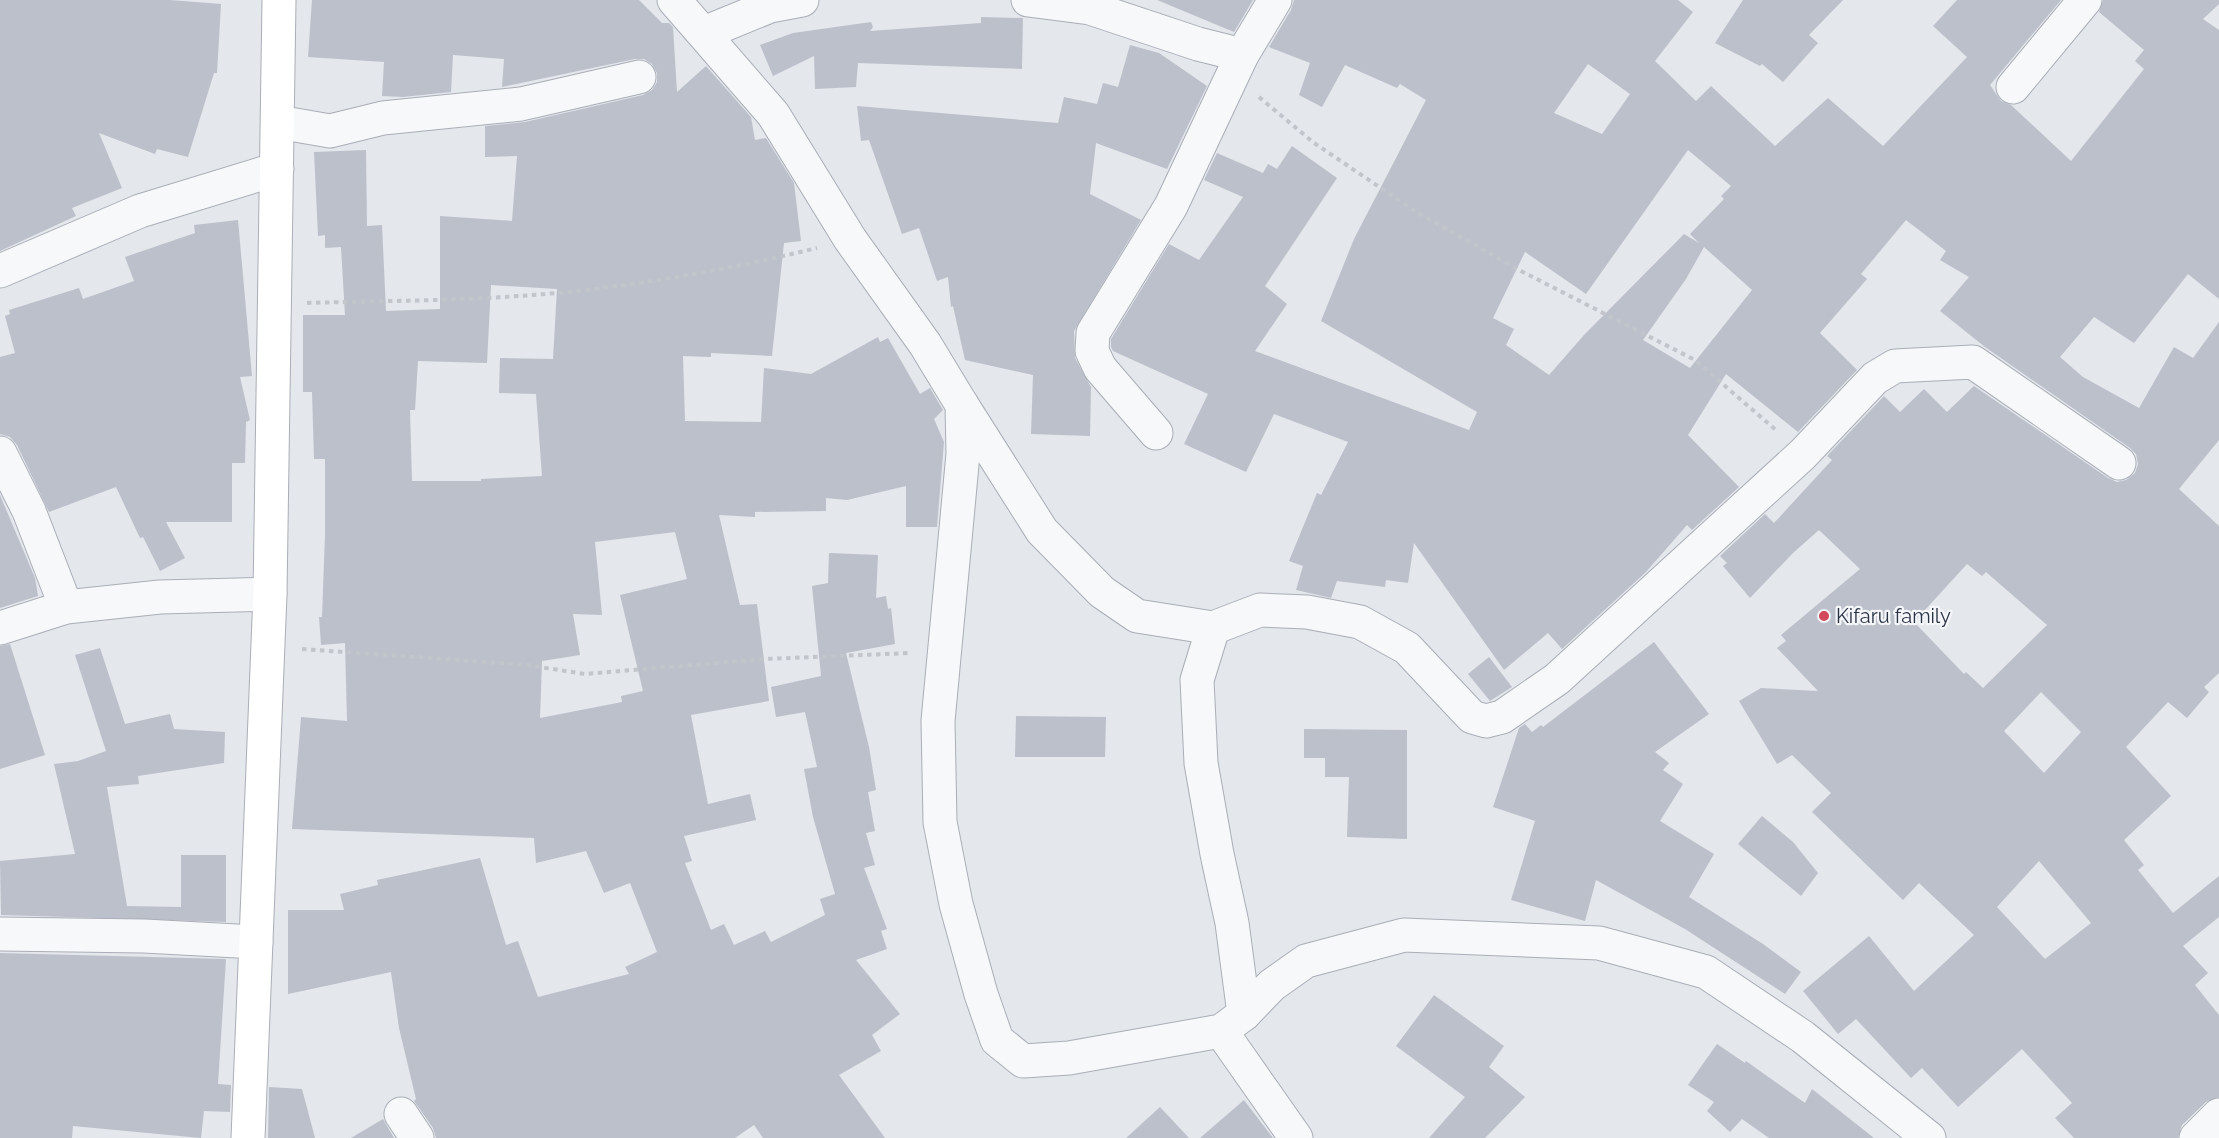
<svg xmlns="http://www.w3.org/2000/svg" width="2219" height="1138" viewBox="0 0 2219 1138" font-family="Raleway,sans-serif">
  <style>
    .building { fill: #bbc0ca; fill-rule: evenodd }
    .lines { fill: none; stroke-linecap: round; stroke-linejoin: round }
    .street-casing { stroke: #a9aeb7; stroke-width: 35 }
    .secondary-casing { stroke: #a9aeb7; stroke-width: 35 }
    .path { stroke: #c2c5cb; stroke-width: 4; stroke-dasharray: 4.5 4.5; stroke-linecap: butt }
    .street { stroke: #f7f8fa; stroke-width: 33 }
    .secondary { stroke: #fff; stroke-width: 33 }
    .poi-dot { fill: #d1495b; stroke: #f4f6f9; stroke-width: 2 }
    .labels { text-anchor: middle; stroke-width: 4.5; stroke-linejoin: round; paint-order: stroke }
    .poi-label { font-size: 20px; fill: #2b3445; stroke: #f4f6f9; text-anchor: start }
  </style>
  <rect width="100%" height="100%" fill="#e4e7ec"/>
  <g class="building">
    <path d="M0 0H170L221 4 217 73H214L188 157 157 149 155 154 99 133 122 188 72 208 76 216 0 251Z"/>
    <path d="M312 0H639L662 23H669L673 27 677 92 706 66 751 117 755 140 766 138 794 183 801 241 784 243 772 356 711 353V357L683 356 685 421 761 422 764 368 811 374 878 337 880 342 888 338 920 394 930 388 943 410 934 419 944 442 937 527H906V486L847 500 826 498V511L755 512V517L719 515 740 605 757 604 769 701 691 715 708 804 750 794 756 820 684 836 692 861 685 863 711 930 724 924 734 945 765 931 771 942 825 915 820 899 835 894 813 817 804 769 817 767 805 712 776 717 771 687 821 676 812 586 828 583 829 553 878 555 876 598 886 596 888 609 891 608 895 644 846 653 869 747 876 790 868 792 875 831 866 833 875 865 864 868 887 929 881 931 887 949 856 960 900 1014 872 1035 881 1051 839 1075 885 1138H763L754 1125 735 1138H436L433 1128 414 1101 416 1099 399 1028 391 972 288 994V910H344L340 894 378 885 377 880 480 858 506 945 518 941 538 997 629 974 625 967 657 952 630 883 604 893 586 851 536 863 534 838 292 829 301 717 347 721 345 643 321 645 319 617H322L325 535V459H314L312 392H303V315H345L341 247 325 248V235L318 236 314 152 366 150 367 226 382 225 386 311 440 309V216L512 221 517 156 485 157V126L525 122 643 95 652 90 657 82V73L652 64 644 59H635L502 87 504 59 453 55 451 92 403 97 382 96 384 62 308 57ZM491 285 557 289 553 359 500 358 499 393 536 394 542 476 481 479V481H412L410 410H415L418 361 487 363ZM675 532 687 579 620 595 643 691 621 696 622 702 540 718 542 661 580 655 573 614 602 615 595 542Z"/>
    <path d="M1157 0H1253L1234 32Z"/>
    <path d="M1294 0H1678L1693 12 1655 61 1696 101 1711 86 1775 146 1828 98 1883 146 1967 57 1933 26 1957 0H2061L1990 85 2001 101 2011 105 2071 161 2144 69 2135 61 2144 50 2099 12 2103 0H2219V4L2203 19 2219 30V299L2188 274 2134 343 2094 317 2060 357 2083 377 2139 408 2174 347 2193 358 2219 322V440L2179 489 2219 526V673L2204 687 2209 692 2187 718 2168 702 2126 747 2171 796 2124 840 2144 865 2138 870 2173 913 2219 876V917L2183 946 2208 973 2195 985 2219 1015V1097L2206 1102 2182 1125 2178 1138H2074L2055 1118 2072 1103 2022 1049 1958 1107 1922 1068 1911 1078 1856 1019 1838 1034 1803 991 1869 936 1914 991 1974 935 1919 883 1903 900 1812 812 1831 793 1792 755 1777 764 1739 701 1761 688 1818 691 1777 648 1786 641 1781 635 1860 569 1819 530 1793 553 1750 598 1723 566 1727 563 1720 556 1765 514 1774 523 1832 460 1827 456 1884 396 1900 412 1924 389 1947 412 1974 386 2108 478 2117 482 2126 480 2135 473 2138 464 2136 454 2130 448 1985 347 1940 311 1969 277 1940 260 1946 251 1906 220 1861 274 1867 279 1820 333 1857 370 1798 432 1726 374 1688 435 1739 487 1692 530 1687 525 1646 572 1562 649 1548 633 1504 670 1414 543 1408 583 1386 580 1385 587 1337 581 1331 598 1296 590 1303 566 1289 561 1317 493 1321 495 1348 442 1274 414 1246 472 1184 444 1208 394 1113 351 1111 347V339L1169 244 1199 260 1243 197 1204 180 1217 153 1263 173 1268 164 1277 169 1292 146 1337 178 1265 286 1287 304 1255 351 1469 430 1477 412 1321 321 1354 239 1426 100 1400 84 1397 88 1345 65 1322 107 1299 95 1310 63 1269 47 1291 10ZM1588 64 1630 94 1602 134 1554 113ZM1688 150 1731 186 1721 196 1724 199 1690 234 1699 243 1684 234 1584 335 1549 375 1506 345 1514 329 1493 318 1525 252 1586 294ZM1704 247 1752 290 1690 368 1643 340 1686 279ZM1967 564 1982 576 1986 572 2047 625 1983 688 1966 672 1964 674 1914 622ZM2041 692 2081 732 2044 773 2004 731ZM2039 861 2091 923 2045 959 1997 907Z"/>
    <path d="M1743 0H1843L1809 35 1818 43 1783 82 1762 64 1760 66 1715 43Z"/>
    <path d="M981 17 1023 18 1022 69 858 63 856 87 815 89 814 56 773 76 760 45 793 33 871 22 873 27 870 31 981 23Z"/>
    <path d="M1130 45 1159 53 1207 86 1167 169 1096 143 1090 194 1141 220 1074 331 1075 358 1091 387 1090 436 1031 434 1033 375 965 360 953 306 951 307 948 277 937 281 919 228 902 234 869 140 861 141 857 106 1058 123 1064 97 1097 104 1103 83 1118 87Z"/>
    <path d="M238 220 252 376 240 377 250 420 246 422 245 463H232V522H166L185 558 160 571 143 537 140 538 116 487 49 512 17 445 10 437 0 434V357L15 353 5 316 10 314 9 310 79 288 83 299 134 281 125 257 195 233 194 225Z"/>
    <path d="M0 495 35 578 38 596 0 608Z"/>
    <path d="M1654 642 1709 714 1655 752 1669 763 1663 770 1683 784 1660 821 1714 854 1689 897 1763 944 1801 972 1785 994 1685 929 1596 880 1585 921 1511 900 1535 821 1493 807 1519 728 1525 724 1532 732 1541 725 1543 727Z"/>
    <path d="M10 644 45 755 0 769V646Z"/>
    <path d="M100 648 125 724 170 714 174 729 225 732 224 763 138 776 139 784 107 787 127 906 181 907V855H226V922L1 915 0 861 75 854 54 764 78 761 106 751 75 655Z"/>
    <path d="M1489 657 1512 687 1490 701 1468 674Z"/>
    <path d="M1016 716 1106 717 1105 757H1015Z"/>
    <path d="M1304 729 1407 730V839L1347 837 1349 777H1325V758H1304Z"/>
    <path d="M1762 816 1793 842 1818 873 1801 896 1738 844Z"/>
    <path d="M0 953 226 959 218 1084 231 1085 230 1112 204 1111 201 1138 73 1126 72 1138H0Z"/>
    <path d="M1434 995 1504 1046 1489 1067 1525 1097 1485 1138H1429L1465 1097 1396 1046Z"/>
    <path d="M1717 1044 1745 1063 1746 1061 1805 1103 1812 1089 1874 1138H1769L1742 1119 1730 1132 1707 1111 1714 1102 1688 1085Z"/>
    <path d="M269 1087 302 1089 315 1138H268Z"/>
    <path d="M1244 1100 1273 1138H1200Z"/>
    <path d="M1160 1107 1189 1138H1126Z"/>
    <path d="M383 1119 394 1138H351Z"/>
  </g>
  <g class="lines">
    <g class="street-casing">
      <g id="street">
        <path d="M674 0 773 114 850 239 925 344 962 405 963 454 938 721 940 822 956 904 981 994 997 1040 1023 1061 1069 1058 1221 1031 1244 1014 1272 985 1306 961 1404 935 1599 943 1706 972 1803 1037 1929 1138"/>
        <path d="M1028 0 1090 8 1198 44 1242 55"/>
        <path d="M704 33 770 6 802 0"/>
        <path d="M2013 87 2085 0"/>
        <path d="M278 122 330 131 383 118 521 104 639 77"/>
        <path d="M0 271 140 211 277 169"/>
        <path d="M962 405 1042 531 1102 592 1137 616 1213 628 1260 610 1307 612 1360 622 1407 648 1472 717 1486 721 1502 717 1557 679 1803 454 1875 378 1895 366 1973 362 2119 463"/>
        <path d="M1156 433 1100 368 1092 351 1093 333 1171 206 1242 55 1275 0"/>
        <path d="M0 453 29 511 66 607"/>
        <path d="M0 628 66 607 160 597 270 594"/>
        <path d="M1213 628 1197 680 1201 763 1217 854 1232 923 1244 1014"/>
        <path d="M0 934 144 936 256 942"/>
        <path d="M1221 1031 1296 1138"/>
        <path d="M401 1114 417 1138"/>
        <path d="M2196 1138 2219 1115"/>
      </g>
    </g>
    <g class="secondary-casing">
      <path id="secondary" d="M248 1138 270 594 279 0"/>
    </g>
    <g class="path">
      <path d="M1259 97 1314 143 1418 213 1521 271 1695 360 1777 431"/>
      <path d="M307 303C372 301 438 301 503 297 609 291 714 273 817 248"/>
      <path d="M302 649 527 665 585 674 765 659 910 653"/>
    </g>
    <use href="#street" class="street"/>
    <use href="#secondary" class="secondary"/>
  </g>
  <circle class="poi-dot" cx="1824" cy="616" r="6"/>
  <g class="labels">
    <g class="poi-label">
      <text x="1836" y="623">Kifaru family</text>
    </g>
  </g>
</svg>
